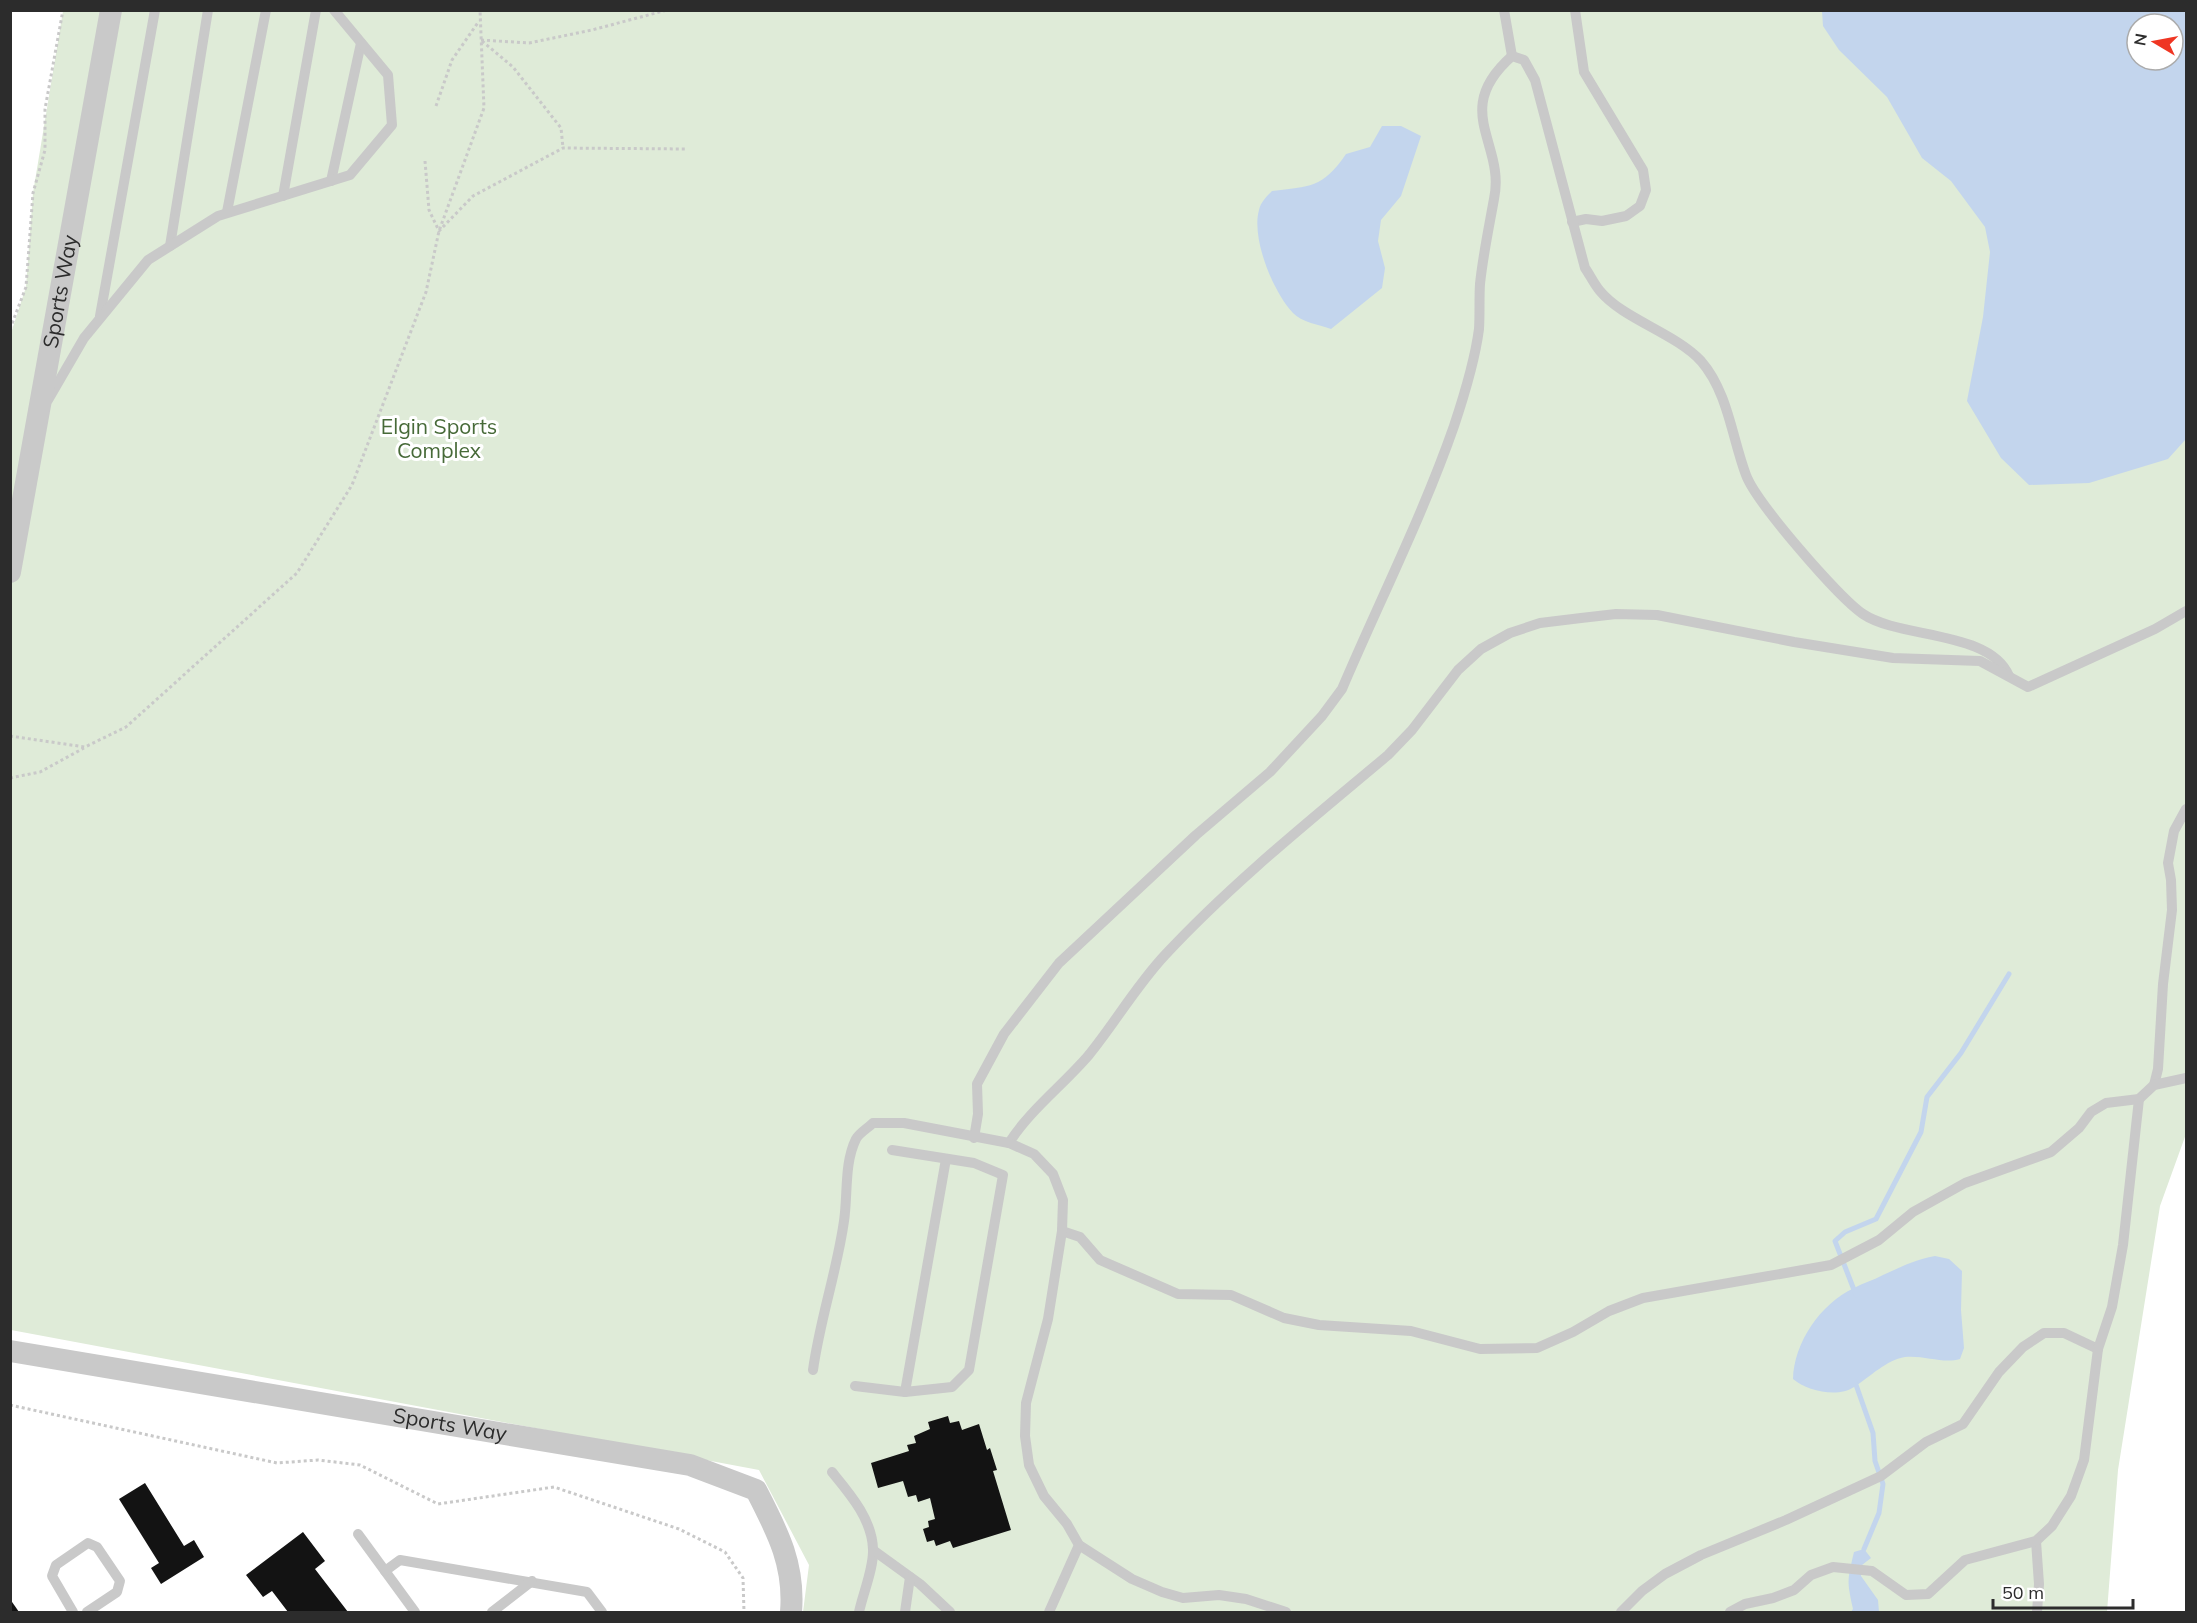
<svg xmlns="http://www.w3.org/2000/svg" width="2197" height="1623" viewBox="0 0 2197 1623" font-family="Mulish,sans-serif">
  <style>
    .green { fill: #dfebd8; fill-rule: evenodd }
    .water { fill: #c3d5ed; fill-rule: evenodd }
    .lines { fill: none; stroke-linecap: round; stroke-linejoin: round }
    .stream { stroke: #c3d5ed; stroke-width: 5 }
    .building { fill: #131313 }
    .path { stroke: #c9c9c9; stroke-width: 3; stroke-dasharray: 3 3; stroke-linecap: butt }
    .service { stroke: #c9c9c9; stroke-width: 10 }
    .minor { stroke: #c9c9c9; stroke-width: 22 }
    .labels { text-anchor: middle; stroke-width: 6; stroke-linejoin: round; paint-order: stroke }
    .street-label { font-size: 21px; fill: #2c2c2c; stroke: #fff }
    .park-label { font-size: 21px; fill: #476a38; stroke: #fff }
  </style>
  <rect width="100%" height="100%" fill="#fff"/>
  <path class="green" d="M63 11H2186V1134L2160 1206 2118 1470 2107 1612H803L809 1565 759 1470 11 1330 10 336 26 287 33 193ZM2137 24H2173V60H2137Z"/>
  <g class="water">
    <path d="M1822 11H2186V439L2168 459 2089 483 2029 485 2001 458 1967 401 1983 317 1990 252 1985 227 1951 181 1922 158 1887 97 1839 50 1823 26ZM2137 24H2173V60H2137Z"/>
    <path d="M1382 126H1401L1421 136 1401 196 1381 220 1378 241 1385 268 1382 288 1331 329C1320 325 1301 322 1293 313 1273 292 1251 238 1259 210 1260 203 1267 196 1272 191 1310 186 1322 189 1346 154L1370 147Z"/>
    <path d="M1935 1256 1949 1259 1962 1271 1961 1310 1964 1348 1960 1359C1943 1364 1924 1355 1905 1357 1886 1360 1870 1377 1854 1387 1838 1398 1807 1391 1793 1379 1794 1343 1820 1304 1854 1288 1863 1283 1874 1280 1883 1275 1901 1267 1916 1259 1935 1256Z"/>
    <path d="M1864 1549 1871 1558 1862 1565 1861 1576 1878 1600 1879 1612H1851L1853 1609C1847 1581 1847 1581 1854 1552Z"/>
  </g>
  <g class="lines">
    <g class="stream">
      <path d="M1856 1295 1835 1241 1845 1232 1876 1219 1921 1132 1927 1097 1961 1053 2009 974"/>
      <path d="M1855 1382 1873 1433 1875 1461 1883 1484 1879 1513 1864 1549"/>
    </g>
  </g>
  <g class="building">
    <path d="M948 1416 950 1423 959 1421 962 1430 979 1424 987 1450 990 1448 997 1470 993 1471 1011 1530 953 1548 950 1541 936 1546 934 1540 927 1542 923 1529 929 1527 928 1521 935 1519 930 1498 918 1502 916 1495 908 1497 903 1481 878 1488 871 1463 909 1451 907 1445 916 1443 914 1436 930 1429 928 1422Z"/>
    <path d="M145 1483 184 1546 194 1540 204 1557 161 1584 151 1568 159 1563 119 1499Z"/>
    <path d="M303 1532 325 1561 315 1569 348 1612H288L272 1591 263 1597 246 1575Z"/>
    <path d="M10 1599 19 1612H10Z"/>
  </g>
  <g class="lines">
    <g class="path">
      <path d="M481 40 529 43 592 30 667 10"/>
      <path d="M482 41 513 67 561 128 563 148"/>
      <path d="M436 106 452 60 479 21"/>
      <path d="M425 161 429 210 439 231 473 196 563 148 687 149"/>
      <path d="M10 329 26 287 33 193 45 150V109L63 10"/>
      <path d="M10 736 85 747 126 727 297 573 352 485 426 292 439 231 484 108 480 10"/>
      <path d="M10 778 40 772 84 748"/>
      <path d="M10 1405 277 1463 318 1460 360 1465 438 1504 554 1487 679 1529 725 1552 743 1578 744 1612"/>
    </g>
    <g class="service">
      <path d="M1504 10 1512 56"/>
      <path d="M331 181 361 43"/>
      <path d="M283 196 316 10"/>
      <path d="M227 212 266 10"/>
      <path d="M1572 222 1586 219 1602 221 1626 216 1640 206 1646 190 1643 170 1584 72 1575 10"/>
      <path d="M170 246 208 10"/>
      <path d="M100 316 155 10"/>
      <path d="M48 400 84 338 148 260 218 216 350 175 392 125 388 75 334 10"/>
      <path d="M2154 1085 2158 1069 2163 984 2172 910 2171 880 2168 863 2174 831 2186 809"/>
      <path d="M974 1138 978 1114 977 1084 1004 1034 1059 963 1196 835 1270 772 1322 716 1342 689C1379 602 1423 515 1454 426 1464 396 1475 360 1479 329 1480 314 1479 299 1480 284 1483 255 1489 227 1494 199 1506 143 1450 111 1512 56L1524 60 1535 80 1585 268C1590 275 1594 284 1600 291 1623 319 1675 333 1701 361 1728 392 1732 438 1746 475 1756 502 1838 597 1863 614 1900 639 1990 630 2009 676"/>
      <path d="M1009 1143C1030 1110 1062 1086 1088 1056 1115 1023 1136 986 1165 955 1233 882 1312 819 1388 755L1412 730 1458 670 1481 649 1510 633 1540 623 1581 618 1616 614 1657 615 1794 642 1893 658 1980 661 2028 687 2155 629 2186 611"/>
      <path d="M1062 1231 1080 1237 1100 1260 1178 1294 1231 1295 1284 1318 1319 1325 1411 1331 1480 1349 1537 1348 1573 1332 1609 1311 1643 1298 1831 1265 1879 1240 1913 1212 1965 1183 2051 1152 2079 1128 2091 1112 2106 1103 2139 1099 2154 1085 2186 1078"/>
      <path d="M813 1370C820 1319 837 1271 844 1221 848 1195 844 1163 856 1139 859 1133 868 1128 873 1123H904L1009 1143 1034 1154 1053 1174 1063 1200 1062 1231 1048 1319 1026 1403 1025 1436 1029 1465 1044 1496 1067 1524 1079 1545 1132 1579 1162 1592 1183 1598 1219 1595 1246 1599 1286 1612"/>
      <path d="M855 1386 905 1392 952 1387 969 1370 1003 1175 974 1163 892 1150"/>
      <path d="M905 1392 946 1159"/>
      <path d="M832 1472C850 1494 872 1519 873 1549 874 1568 863 1593 859 1612"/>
      <path d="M358 1534 415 1612"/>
      <path d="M2036 1541 2039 1584 2037 1612"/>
      <path d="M873 1550 920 1584 950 1612"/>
      <path d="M385 1571 400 1560 587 1592 602 1612"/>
      <path d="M73 1612 52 1576 56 1565 88 1543 97 1547 120 1581 117 1592 87 1612"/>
      <path d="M492 1612 532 1581"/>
      <path d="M905 1612 910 1577"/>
      <path d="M1049 1612 1079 1545"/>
      <path d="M1621 1612 1642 1591 1665 1574 1701 1555 1786 1520 1881 1476 1926 1442 1963 1424 1999 1372 2023 1347 2044 1333H2064L2098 1349"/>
      <path d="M1730 1612 1745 1604 1773 1598 1794 1590 1811 1575 1833 1567 1872 1571 1906 1595 1928 1594 1965 1560 2036 1541 2052 1526 2071 1496 2084 1460 2098 1349 2112 1307 2123 1245 2139 1099"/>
    </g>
    <g class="minor">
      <path id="s1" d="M10 572 111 10"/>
      <path id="s2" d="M10 1351 690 1465 756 1490C777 1531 795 1564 791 1612"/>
    </g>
  </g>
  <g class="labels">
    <g class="street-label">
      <text dy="7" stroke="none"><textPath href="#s1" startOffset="285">Sports Way</textPath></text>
      <text dy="7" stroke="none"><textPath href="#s2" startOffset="446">Sports Way</textPath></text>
    </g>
    <g class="park-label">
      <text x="439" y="434">Elgin Sports<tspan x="439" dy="24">Complex</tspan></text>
    </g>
  </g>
  <rect width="2197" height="1623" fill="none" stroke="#2c2c2c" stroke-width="24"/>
  <g transform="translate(2155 42) rotate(280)"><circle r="28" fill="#ffffff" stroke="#ababab" stroke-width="1.5"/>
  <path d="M0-4.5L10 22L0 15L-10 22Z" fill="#ef3623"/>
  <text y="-9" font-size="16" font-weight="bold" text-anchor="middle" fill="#2c2c2c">N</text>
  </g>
  <path d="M1993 1599v9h140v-9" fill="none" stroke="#2c2c2c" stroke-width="3"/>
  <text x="2002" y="1599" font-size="18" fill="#2c2c2c" stroke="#ffffff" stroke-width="4.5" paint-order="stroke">50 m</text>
</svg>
